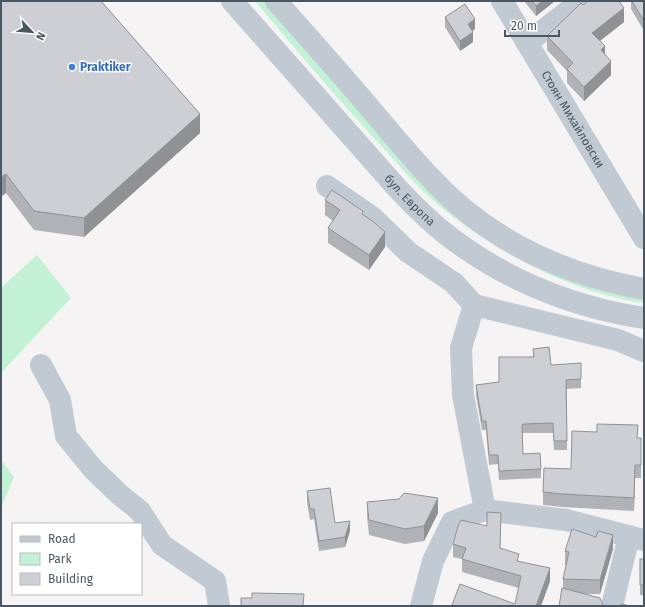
<svg xmlns="http://www.w3.org/2000/svg" width="645" height="607" viewBox="0 0 645 607" font-family="'Fira Sans',sans-serif">
  <style>
    .green { fill: #c3f1d5 }
    .lines { fill: none; stroke-linecap: round; stroke-linejoin: round }
    .minor { stroke: #c1cad2; stroke-width: 22 }
    .wall { fill: #b0b2b7 }
    .shaded-wall { fill: #909195 }
    .building { fill: #cdcfd5; stroke: #909195 }
    .shop-dot { fill: #3f7fe0; stroke: #fff; stroke-width: 1.5 }
    .labels { text-anchor: middle; stroke-width: 3; stroke-linejoin: round; paint-order: stroke }
    .shop-label { font-size: 12px; font-weight: bold; fill: #366cbe; stroke: #fff; text-anchor: start }
    .street-label { font-size: 12px; fill: #4a5661; stroke: #fff }
  </style>
  <rect width="100%" height="100%" fill="#f5f3f3"/>
  <g class="green">
    <path d="M255 1H265L451 204 644 295V303C567 292 482 246 425 193 411 180 399 165 386 151 341 103 298 52 255 1Z"/>
    <path d="M37 255 71 298 1 373V288Z"/>
    <path d="M1 460 14 477 1 508Z"/>
  </g>
  <g class="lines">
    <g class="minor">
      <path id="s1" d="M232 1 398 189C413 205 429 221 447 235 504 279 572 307 644 318"/>
      <path d="M276 1C309 38 342 75 374 113 392 134 409 155 428 175 485 238 561 274 644 289"/>
      <path id="s2" d="M502 1 644 238"/>
      <path d="M527 43 581 1"/>
      <path d="M327 186 372 217 408 252 454 283 474 305 461 348 463 395 485 510"/>
      <path d="M474 305 618 340 644 351"/>
      <path d="M41 365 60 400 66 436 94 470 119 494 140 511 162 545 215 581 219 606"/>
      <path d="M421 606 433 561 452 522 485 510 566 520 644 540"/>
      <path d="M612 606 629 536"/>
    </g>
  </g>
  <g class="wall">
    <path d="M1 1 200 133 84 237 34 230 6 193Z"/>
    <path d="M524 1H555L536 16Z"/>
    <path d="M631 1H644V31L631 9Z"/>
    <path d="M583 5 624 22 600 41 605 55 611 75 584 101 567 83V71L547 50V36Z"/>
    <path d="M445 17 475 29 472 31 473 42 460 51 445 27Z"/>
    <path d="M325 200 363 215 385 247 369 270 328 243V228L333 221 325 215Z"/>
    <path d="M533 349 551 365 581 379V388L567 389V450H554L553 433H523L522 434 523 454 541 469V478L499 480 498 464 489 465 486 430H482L476 395V385L499 382 533 357Z"/>
    <path d="M638 438H641V478H635L634 511 563 507 543 505V492L571 469Z"/>
    <path d="M307 491 335 523 350 531 345 547 319 551 314 519 310 520 307 502Z"/>
    <path d="M367 502 438 513 424 541 405 544 369 535 367 517Z"/>
    <path d="M501 525 500 549 519 561 550 581 541 606H452V605L515 604 519 588 462 572V559L453 557V544L487 526Z"/>
    <path d="M596 537 613 549 600 594H583L563 588V579L566 565H565V551Z"/>
    <rect x="640" y="559" width="4" height="36"/>
  </g>
  <g class="shaded-wall">
    <path d="M542 1H555L536 16V6Z"/>
    <path d="M624 8V22L592 47V33Z"/>
    <path d="M475 19V29L468 34V24Z"/>
    <path d="M473 32V42L460 51V41Z"/>
    <path d="M605 46V60L601 50Z"/>
    <path d="M611 61V75L584 101V87Z"/>
    <path d="M200 114V133L84 237V218Z"/>
    <path d="M6 174V193L1 197V177Z"/>
    <path d="M385 232V247L369 270V255Z"/>
    <path d="M635 465V478L634 511V498Z"/>
    <path d="M438 498V513L424 541V526Z"/>
    <path d="M350 521V531L345 547V537Z"/>
    <path d="M613 535V549L600 594V580Z"/>
    <path d="M550 568V581L541 606H536Z"/>
  </g>
  <g class="building">
    <path d="M1 1H101L200 114 84 218 34 211 6 174 1 177Z"/>
    <path d="M532 1H542L536 6Z"/>
    <path d="M588 1H619L624 8 592 33 605 46 601 50 611 61 584 87 567 69 573 63 547 36 581 3 583 5Z"/>
    <path d="M632 1H644V21Z"/>
    <path d="M465 4 475 19 468 24 473 32 460 41 445 17Z"/>
    <path d="M332 190 363 211 362 214 375 223 385 232 369 255 328 228 340 210 325 200Z"/>
    <path d="M549 347 551 365 581 363V379L566 380 567 441H554L553 423 523 424 522 425 523 454 540 453 541 469 499 471 498 455H489L486 421H482L476 385 499 382V357H534L533 349Z"/>
    <path d="M597 424 638 425 637 438H641V465H635L634 498 563 494 543 492 544 468 571 469 572 431 597 432Z"/>
    <path d="M330 488 335 523 350 521 345 537 319 541 314 509H310L307 491Z"/>
    <path d="M404 493 438 498 424 526 405 529 369 520 367 502 399 499Z"/>
    <path d="M487 512 501 513 500 548 519 554 517 561 550 568 536 606H454L452 605 460 584 515 604 521 576 462 559 466 548 453 544 458 526 461 520 487 526Z"/>
    <path d="M572 529 596 537 598 531 613 535 600 580 563 579 569 552 565 551Z"/>
    <rect x="640" y="559" width="4" height="26"/>
    <path d="M562 588 600 598 603 605 605 606H559Z"/>
    <path d="M252 593 304 594 303 606H241V598H252Z"/>
    <path d="M622 604 630 606H619Z"/>
  </g>
  <circle class="shop-dot" cx="72" cy="67" r="4"/>
  <g class="labels">
    <g class="shop-label">
      <text x="80" y="71">Praktiker</text>
    </g>
    <g class="street-label">
      <text dy="4" stroke="none"><textPath href="#s2" startOffset="138">Стоян Михайловски</textPath></text>
      <text dy="4" stroke="none"><textPath href="#s1" startOffset="267">бул. Европа</textPath></text>
    </g>
  </g>
  <rect width="645" height="607" fill="none" stroke="#4a5661" stroke-width="4"/>
  <rect x="12" y="523" width="130" height="72" fill="#ffffff" stroke="#b7bbc0"/>
  <rect x="20" y="536" width="20" height="6" fill="#c1cad2" stroke="#b7bbc0"/>
  <text x="48" y="543" font-size="12" fill="#4a5661">Road</text>
  <rect x="20" y="553" width="20" height="12" fill="#c3f1d5" stroke="#b7bbc0"/>
  <text x="48" y="563" font-size="12" fill="#4a5661">Park</text>
  <rect x="20" y="573" width="20" height="12" fill="#cdcfd5" stroke="#b7bbc0"/>
  <text x="48" y="583" font-size="12" fill="#4a5661">Building</text>
  <g transform="translate(32 32) rotate(116)" stroke="#ffffff" stroke-width="3" paint-order="stroke">
  <path d="M0-3L7 15L0 10L-7 15Z" fill="#4a5661"/>
  <text y="-6" font-size="11" font-weight="bold" text-anchor="middle" fill="#4a5661">N</text>
  </g>
  <path d="M505 30v6h54v-6" fill="none" stroke="#4a5661" stroke-width="2"/>
  <text x="511" y="30" font-size="12" fill="#4a5661" stroke="#ffffff" stroke-width="3" paint-order="stroke">20 m</text>
</svg>
